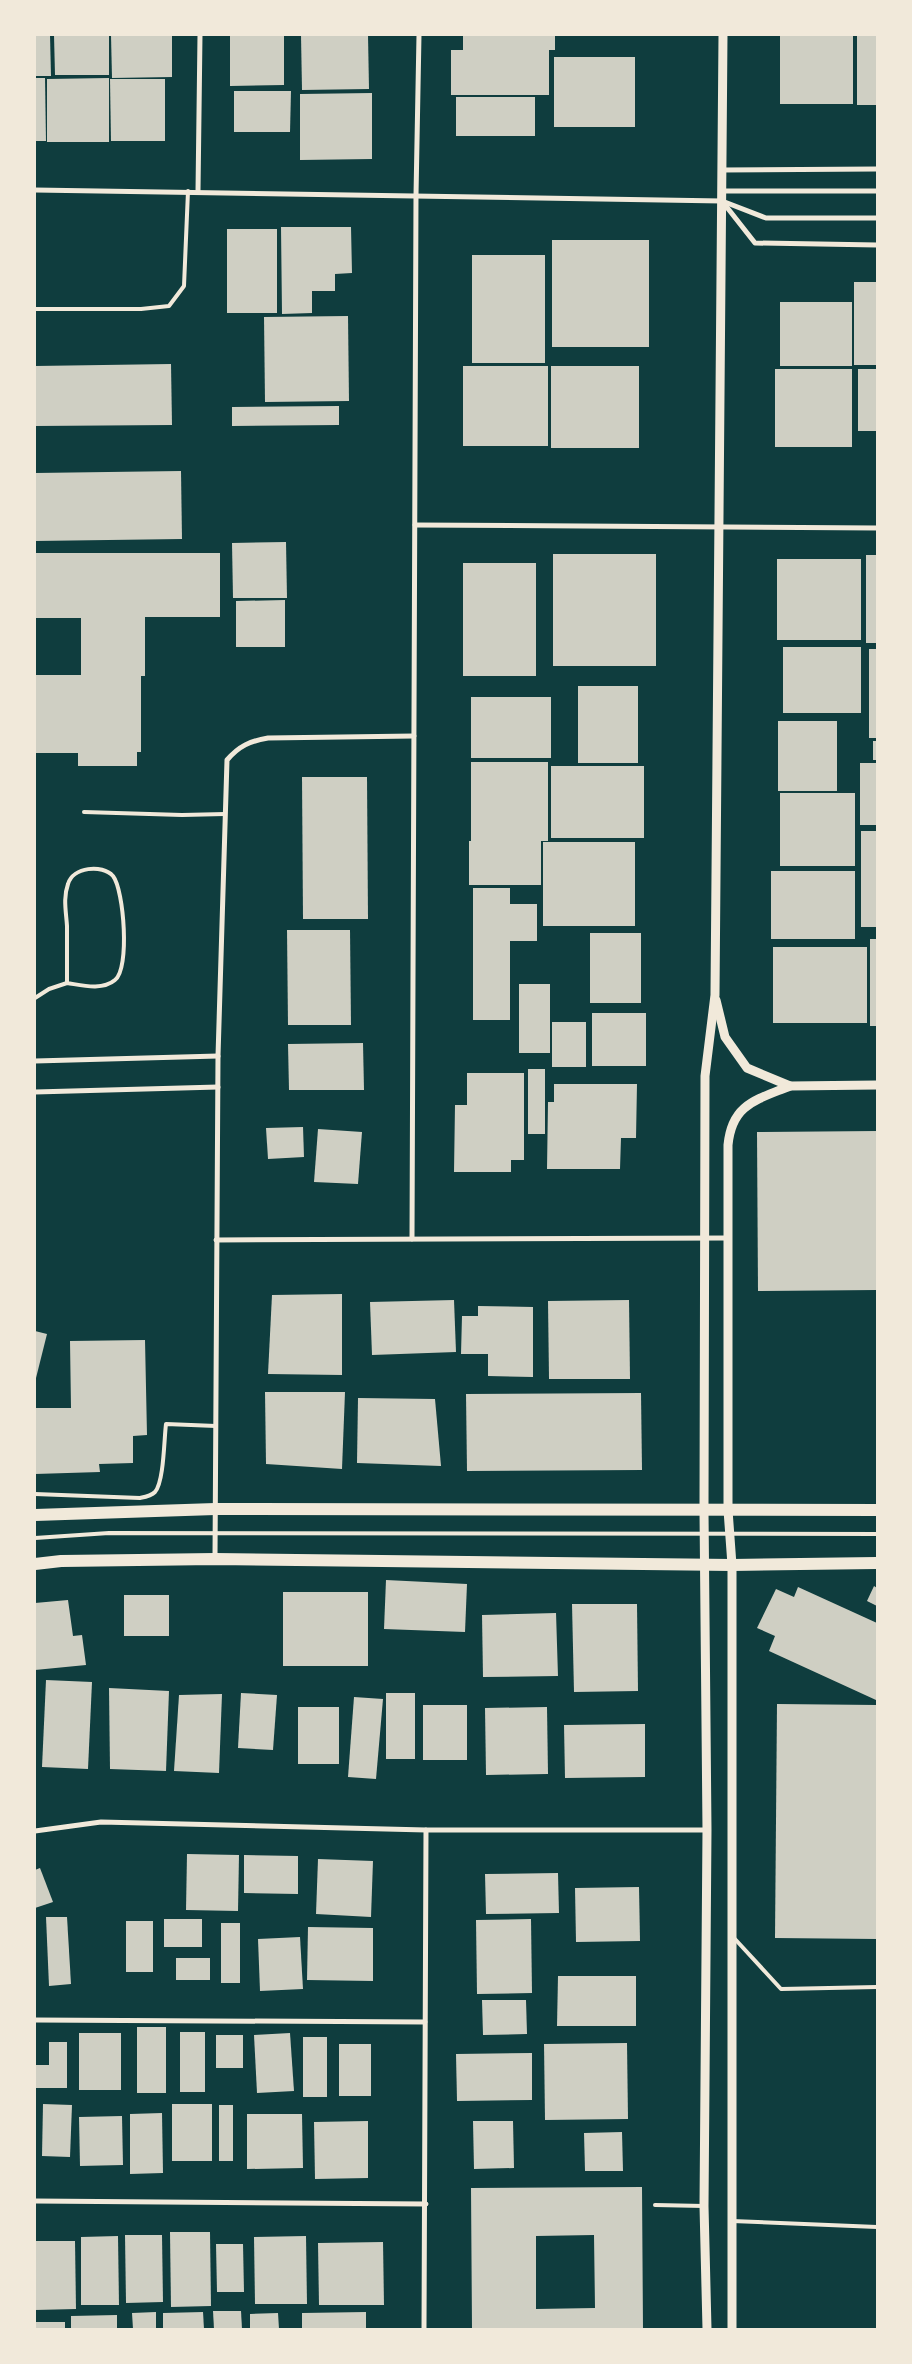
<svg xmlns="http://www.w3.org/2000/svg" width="912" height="2364" viewBox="0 0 912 2364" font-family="'Titillium Web',sans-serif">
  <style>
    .building { fill: #cfcfc3; fill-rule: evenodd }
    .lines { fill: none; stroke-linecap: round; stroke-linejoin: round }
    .service { stroke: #f1e9da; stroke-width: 4 }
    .minor { stroke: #f1e9da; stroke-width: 5 }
    .tertiary { stroke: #f1e9da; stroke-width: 9 }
    .primary { stroke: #f1e9da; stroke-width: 12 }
  </style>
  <rect width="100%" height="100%" fill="#0f3d3e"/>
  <g class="building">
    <path d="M35 35H50L51 76H35Z"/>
    <path d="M54 35H109V75H55Z"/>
    <path d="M111 35H172V77L112 78Z"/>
    <path d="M230 35H284V85L230 86Z"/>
    <path d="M301 35H368L369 89 302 90Z"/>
    <rect x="463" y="35" width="92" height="15"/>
    <rect x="780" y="35" width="73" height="69"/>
    <rect x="857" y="35" width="20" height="70"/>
    <rect x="451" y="50" width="98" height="45"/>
    <rect x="554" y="57" width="81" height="70"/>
    <path d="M35 78H45L46 141H35Z"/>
    <path d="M109 78V142H47V79Z"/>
    <path d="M110 79H165V141H111Z"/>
    <path d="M234 91H291L290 132H234Z"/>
    <path d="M372 93V159L300 160V94Z"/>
    <rect x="456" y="97" width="79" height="39"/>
    <path d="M281 227H351L352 273 335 274V291H312V313L282 314Z"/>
    <rect x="227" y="229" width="50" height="84"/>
    <rect x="552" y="240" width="97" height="107"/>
    <rect x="472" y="255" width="73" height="108"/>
    <rect x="854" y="282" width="23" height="83"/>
    <rect x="780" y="302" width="72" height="64"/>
    <path d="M348 316 349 401 265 402 264 317Z"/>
    <path d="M171 364 172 425 35 426V366Z"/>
    <rect x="463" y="366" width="85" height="80"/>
    <rect x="551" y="366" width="88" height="82"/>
    <rect x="775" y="369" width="77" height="78"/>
    <rect x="858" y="369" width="19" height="62"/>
    <path d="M339 406V425L232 426V407Z"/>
    <path d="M181 471 182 539 35 541V473Z"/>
    <path d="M286 542 287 598H233L232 543Z"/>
    <path d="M35 553H220V617H145V676H141V752H137V766H78V753H35V675H81V618H35Z"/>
    <rect x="553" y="554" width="103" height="112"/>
    <rect x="866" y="555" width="11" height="88"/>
    <rect x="777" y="559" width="84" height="81"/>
    <rect x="463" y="563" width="73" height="113"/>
    <path d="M285 600V647H236V601Z"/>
    <rect x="783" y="647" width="78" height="66"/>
    <rect x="869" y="649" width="8" height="89"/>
    <rect x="578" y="686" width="60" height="77"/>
    <rect x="471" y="697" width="80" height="61"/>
    <rect x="778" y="721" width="59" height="70"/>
    <rect x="873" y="741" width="4" height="19"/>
    <rect x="471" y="762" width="77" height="79"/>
    <rect x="860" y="763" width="17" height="62"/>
    <rect x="551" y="766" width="93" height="72"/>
    <path d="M302 777H367L368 919H303Z"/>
    <rect x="780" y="793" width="75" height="73"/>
    <rect x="861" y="831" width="16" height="96"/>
    <rect x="469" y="841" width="72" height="44"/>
    <rect x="543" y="842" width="92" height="84"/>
    <rect x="771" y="871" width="84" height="68"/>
    <path d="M473 888H510V904H537V941H510V1020H473Z"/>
    <path d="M287 930H350L351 1025H288Z"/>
    <rect x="590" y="933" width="51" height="70"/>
    <rect x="870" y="939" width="7" height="87"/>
    <rect x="773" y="947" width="94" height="76"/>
    <rect x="519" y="984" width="31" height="69"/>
    <rect x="592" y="1013" width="54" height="53"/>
    <rect x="552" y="1022" width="34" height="45"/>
    <path d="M363 1043 364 1090H289L288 1044Z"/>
    <rect x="528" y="1069" width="17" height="65"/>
    <path d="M467 1073H524V1160H511V1172H454L455 1105H467Z"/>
    <path d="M554 1084H637L636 1138H621L620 1169H547L548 1102H554Z"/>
    <path d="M303 1127 304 1157 268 1159 266 1128Z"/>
    <path d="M318 1129 362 1132 358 1184 314 1182Z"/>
    <path d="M877 1131V1290L758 1291 757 1132Z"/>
    <path d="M342 1294V1375L268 1374 272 1295Z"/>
    <path d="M454 1300 456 1352 372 1355 370 1302Z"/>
    <path d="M629 1300 630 1379H549L548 1301Z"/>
    <path d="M478 1306 533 1307V1377L488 1376V1354H461L462 1316H478Z"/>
    <path d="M35 1331 47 1334 36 1378H35Z"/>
    <path d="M145 1340 147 1435 133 1436V1463L99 1464 100 1472 35 1474V1408H71L70 1341Z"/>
    <path d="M265 1392H345L342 1469 266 1464Z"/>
    <path d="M641 1393 642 1470 467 1471 466 1394Z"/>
    <path d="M358 1398 435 1399 441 1466 357 1463Z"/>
    <path d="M386 1580 467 1584 465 1632 384 1629Z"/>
    <path d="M874 1586 877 1588V1606L867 1601Z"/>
    <path d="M798 1587 877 1623 876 1700 769 1651 775 1636 757 1628 776 1589 794 1597Z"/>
    <rect x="283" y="1592" width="85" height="74"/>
    <rect x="124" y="1595" width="45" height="41"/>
    <path d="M68 1600 73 1636 82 1635 86 1665 35 1670V1603Z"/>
    <path d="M572 1604H637L638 1691 574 1692Z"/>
    <path d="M556 1613 558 1676 483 1677 482 1615Z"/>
    <path d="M46 1680 92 1682 88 1769 42 1767Z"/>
    <path d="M109 1688 169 1691 166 1771 110 1769Z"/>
    <path d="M241 1693 277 1695 273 1750 238 1748Z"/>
    <rect x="386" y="1693" width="29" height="66"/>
    <path d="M222 1694 219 1773 174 1771 179 1695Z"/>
    <path d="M354 1697 383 1699 376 1779 348 1777Z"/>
    <path d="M777 1704 877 1705V1939L775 1938Z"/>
    <rect x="423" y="1705" width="44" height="55"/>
    <rect x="298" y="1707" width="41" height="57"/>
    <path d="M547 1707 548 1774 486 1775 485 1708Z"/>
    <path d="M645 1724V1777L565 1778 564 1725Z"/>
    <path d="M187 1854 239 1855 238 1911 186 1910Z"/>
    <path d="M244 1855 298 1856V1894L244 1893Z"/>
    <path d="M318 1859 373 1861 371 1917 316 1914Z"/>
    <path d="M40 1868 53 1902 35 1908V1870Z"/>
    <path d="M558 1873 559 1913 486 1914 485 1874Z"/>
    <path d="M639 1887 640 1941 576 1942 575 1888Z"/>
    <path d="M46 1917H67L71 1984 49 1986Z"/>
    <rect x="164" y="1919" width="38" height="28"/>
    <path d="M531 1919 532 1993 477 1994 476 1920Z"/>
    <rect x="126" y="1921" width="27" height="51"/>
    <rect x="221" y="1923" width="19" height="60"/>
    <path d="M308 1927 373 1928V1981L307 1980Z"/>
    <path d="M300 1937 303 1989 260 1991 258 1939Z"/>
    <rect x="176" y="1958" width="34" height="22"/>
    <path d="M558 1976H636V2026H557Z"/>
    <path d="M482 2000H526L527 2034 483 2035Z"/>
    <rect x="137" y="2027" width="29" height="66"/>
    <rect x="180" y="2032" width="25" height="60"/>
    <rect x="79" y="2033" width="42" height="57"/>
    <path d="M290 2033 294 2091 257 2093 254 2035Z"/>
    <rect x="216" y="2035" width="27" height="33"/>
    <rect x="303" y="2037" width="24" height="60"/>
    <path d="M49 2042H67V2088H35V2065H49Z"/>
    <path d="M627 2043 628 2119 545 2120 544 2044Z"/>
    <rect x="339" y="2044" width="32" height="52"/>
    <path d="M532 2053V2100L457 2101 456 2054Z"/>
    <path d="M43 2104 72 2105 70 2157 42 2156Z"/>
    <rect x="172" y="2104" width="40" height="57"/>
    <rect x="219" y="2105" width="14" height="56"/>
    <path d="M162 2113 163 2173 130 2174V2114Z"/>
    <path d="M247 2114H302L303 2168 247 2169Z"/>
    <path d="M122 2116 123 2165 80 2166 79 2117Z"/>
    <path d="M368 2121V2178L315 2179 314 2122Z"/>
    <path d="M473 2121H513L514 2168 474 2169Z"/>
    <path d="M622 2132 623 2171H585L584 2133Z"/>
    <path d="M642 2187 643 2329H472L471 2188ZM594 2235 595 2308 536 2309V2236Z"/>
    <path d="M170 2232H210L211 2306 171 2307Z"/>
    <path d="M125 2235H162L163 2302 126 2303Z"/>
    <path d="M118 2236 119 2305H81V2237Z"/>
    <path d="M306 2236 307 2304H255L254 2237Z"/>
    <path d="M35 2241H75L76 2309 35 2310Z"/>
    <path d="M383 2242 384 2305H319L318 2243Z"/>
    <path d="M216 2244H243L244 2292H217Z"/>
    <path d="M213 2311H241L242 2329H214Z"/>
    <path d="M156 2312V2329H133L132 2313Z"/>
    <path d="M203 2312 204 2329H163V2313Z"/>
    <path d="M366 2312V2329H302V2313Z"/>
    <path d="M278 2313 279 2329H250V2314Z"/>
    <path d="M117 2315V2329H71V2316Z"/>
    <rect x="35" y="2322" width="30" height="7"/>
  </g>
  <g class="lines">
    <g class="service">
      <path d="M35 309H141L169 306 184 286 188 191"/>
      <path d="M84 812 182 815 225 814"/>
      <path d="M35 998 49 989 67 983C67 964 67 945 67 926 66 911 63 898 68 884 73 867 102 864 113 876 124 890 130 969 115 980 102 991 81 985 67 983"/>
      <path d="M35 1494 140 1498C145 1497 151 1496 155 1492 164 1482 164 1439 166 1424L216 1426"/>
      <path d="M35 1538 109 1533 877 1534"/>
      <path d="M734 1938 781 1989 877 1987"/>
      <path d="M655 2205 704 2206"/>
      <path d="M732 2221 877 2227"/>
    </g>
    <g class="minor">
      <path d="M722 170 877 169"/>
      <path d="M35 190 722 201 766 218H877"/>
      <path d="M198 191 200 35"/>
      <path d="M722 191H877"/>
      <path d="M722 201 755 243 877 245"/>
      <path d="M415 525 877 528"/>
      <path d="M35 1061 218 1056"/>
      <path d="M35 1092 218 1087"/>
      <path d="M412 1239 416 195 419 35"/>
      <path d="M216 1240 727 1238"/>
      <path d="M215 1557 218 1056 227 760C239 746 250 741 268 738L414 736"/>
      <path d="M35 1831 101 1822 426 1830H707"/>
      <path d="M35 2020 425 2022"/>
      <path d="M35 2201 426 2204"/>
      <path d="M424 2329 426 1830"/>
    </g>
    <g class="tertiary">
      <path d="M716 1000 725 1037 747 1068 790 1086 877 1085"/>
      <path d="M707 2329 704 2206 707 1830 704 1511 705 1076 715 995 723 35"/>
      <path d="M732 2329V1565L728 1510V1145C732 1104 756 1100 790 1086"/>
    </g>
    <g class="primary">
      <path d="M35 1515 215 1509 877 1510"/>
      <path d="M35 1564 61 1561 215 1559 732 1565 877 1563"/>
    </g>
  </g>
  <rect width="912" height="2364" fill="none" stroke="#f1e9da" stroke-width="72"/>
</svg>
